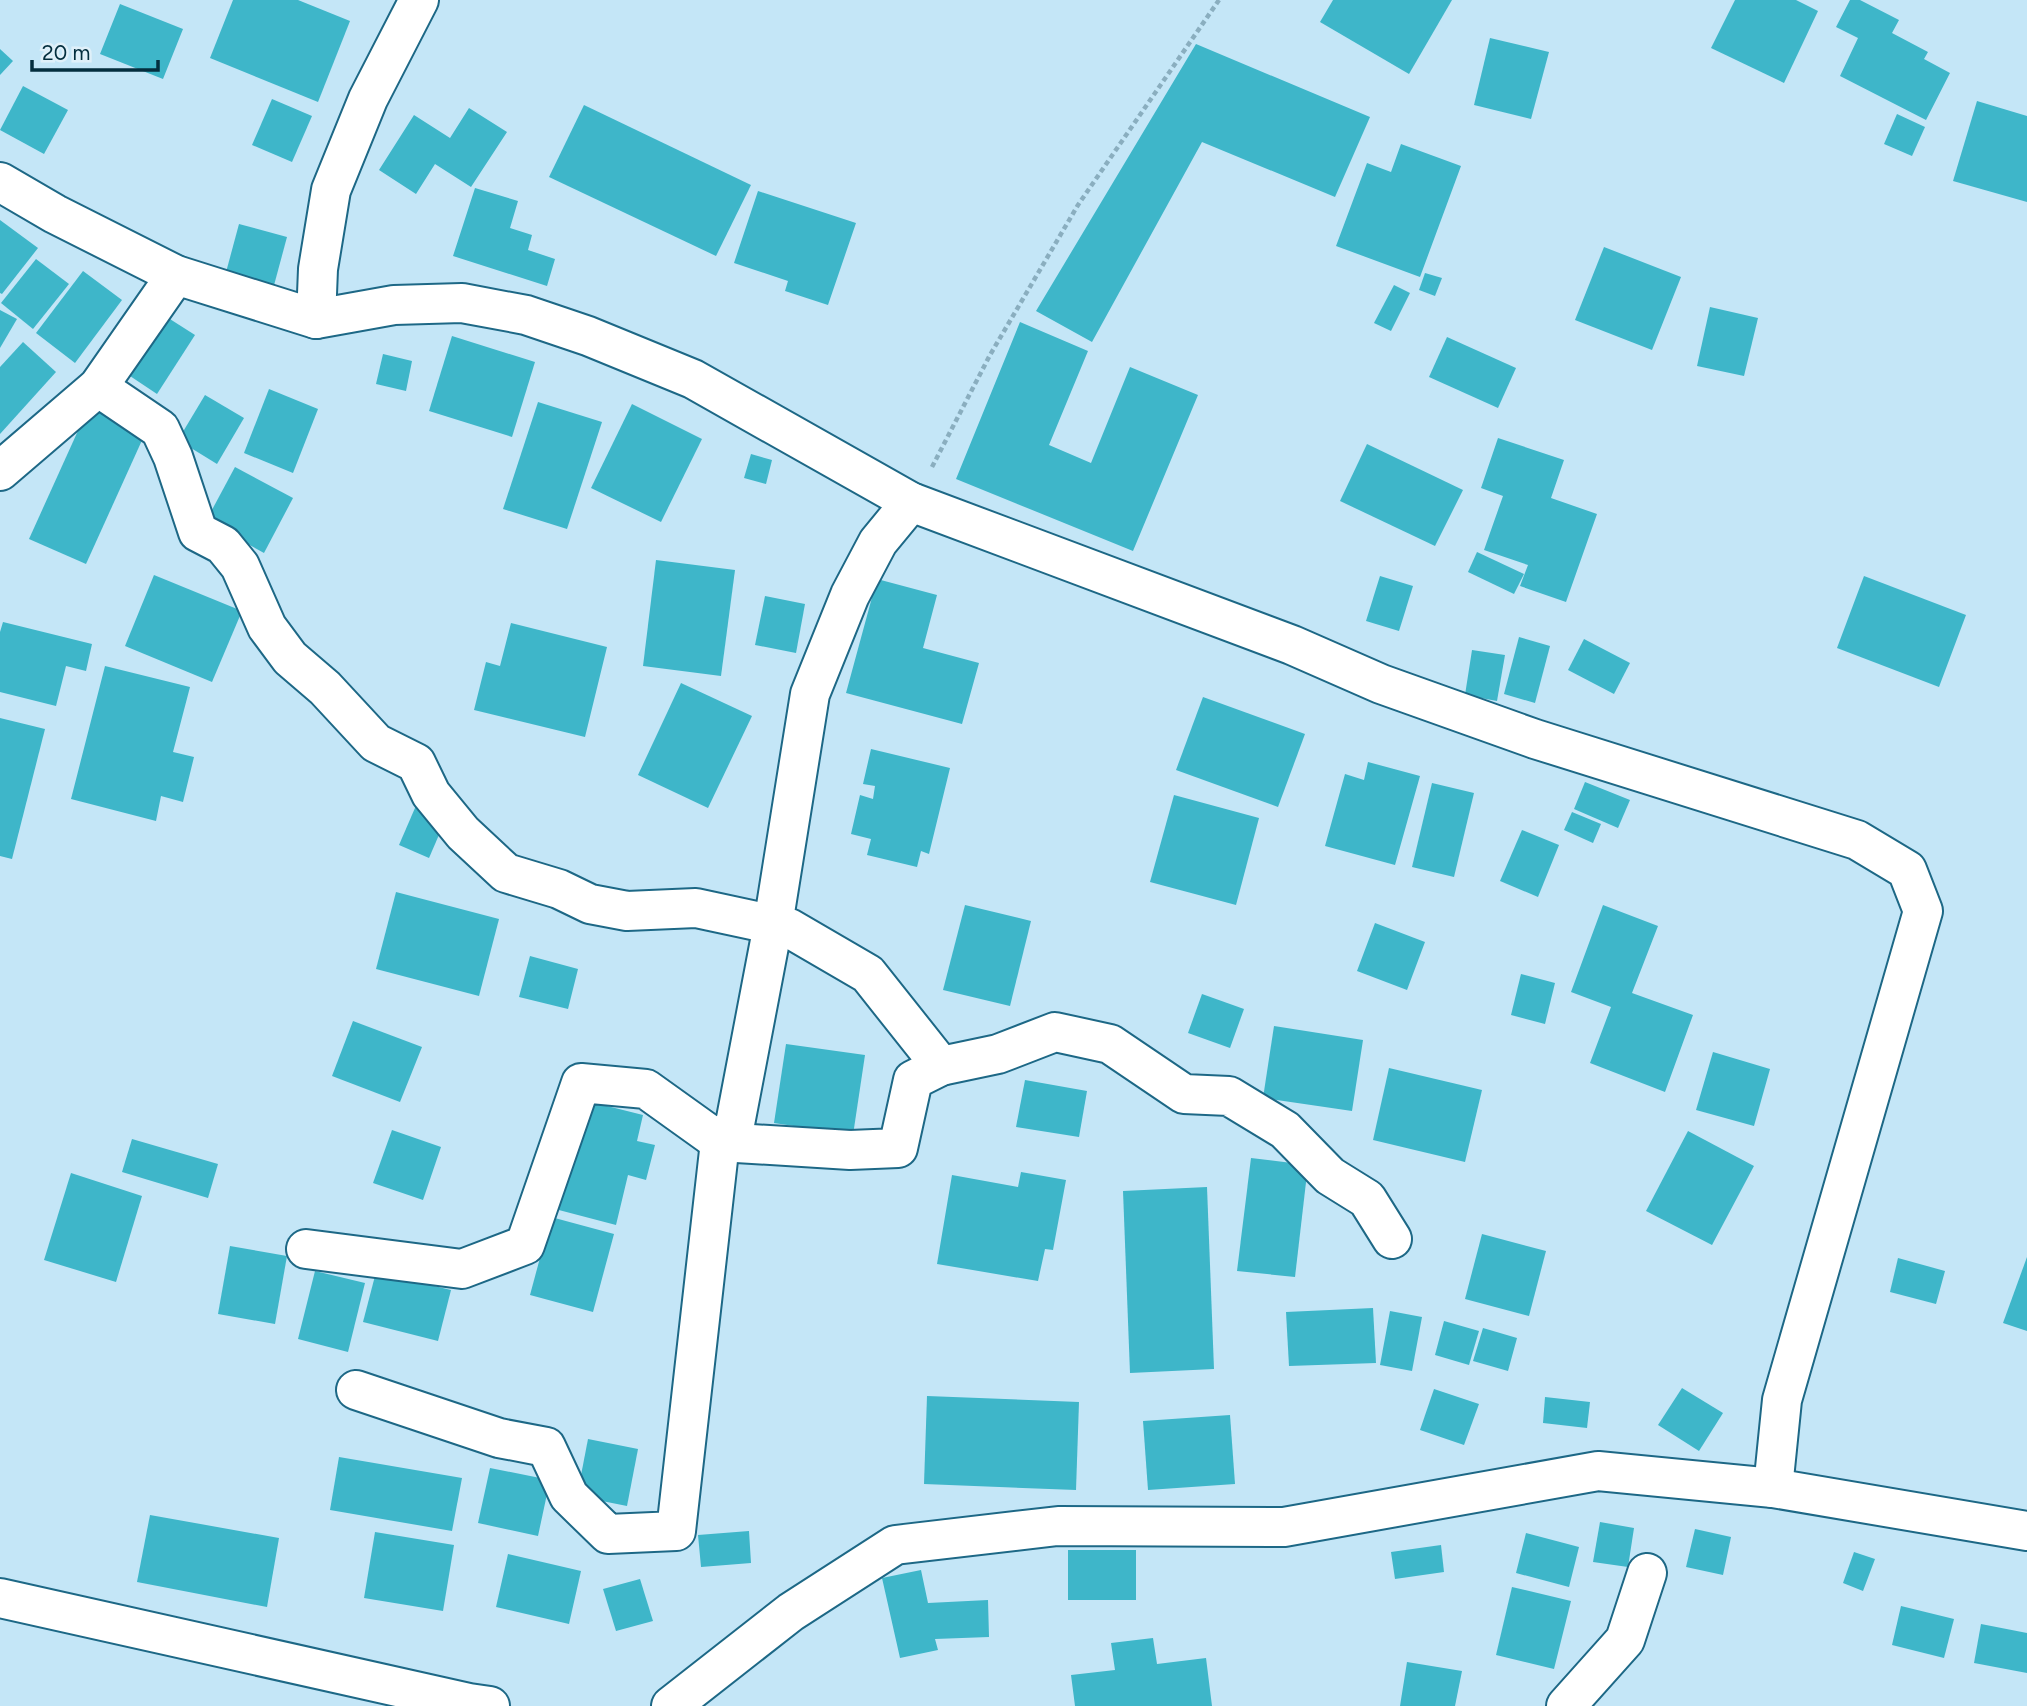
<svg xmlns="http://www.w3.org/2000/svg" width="2027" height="1706" viewBox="0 0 2027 1706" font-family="Figtree,sans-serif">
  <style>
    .building { fill: #3eb6c9 }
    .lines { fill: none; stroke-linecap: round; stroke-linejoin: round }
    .street-casing { stroke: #1d6886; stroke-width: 42 }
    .path { stroke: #8aaebf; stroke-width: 4.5; stroke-dasharray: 5 3.5; stroke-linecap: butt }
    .street { stroke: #fff; stroke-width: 38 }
  </style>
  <rect width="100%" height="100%" fill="#c4e6f7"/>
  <g class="building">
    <path d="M233 0H298L350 21 318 102 210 58Z"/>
    <path d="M1333 0H1452L1409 74 1320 22Z"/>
    <path d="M1735 0H1796L1818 11 1784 83 1711 48Z"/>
    <path d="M1850 0H1860L1899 20 1892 33 1928 52 1924 59 1950 73 1926 120 1840 76 1858 38 1836 27Z"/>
    <path d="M120 4 183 29 163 79 100 54Z"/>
    <path d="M1490 38 1549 52 1531 119 1474 105Z"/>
    <path d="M1196 44 1370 117 1335 197 1202 142 1092 342 1036 311Z"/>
    <path d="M0 49 13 61 0 75Z"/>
    <path d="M23 86 68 110 44 154 0 130Z"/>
    <path d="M272 99 312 116 292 162 252 145Z"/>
    <path d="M1977 101 2027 116V202L1953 181Z"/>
    <path d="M584 105 751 185 716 256 549 177Z"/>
    <path d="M469 108 507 132 471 187 435 164 416 194 379 170 414 115 450 138Z"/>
    <path d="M1897 114 1925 127 1912 156 1884 144Z"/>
    <path d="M1401 144 1461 166 1420 277 1336 246 1367 163 1391 172Z"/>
    <path d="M475 188 518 201 510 228 532 235 528 250 555 259 547 286 453 256Z"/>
    <path d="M758 191 856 223 828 305 785 291 788 281 734 263Z"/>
    <path d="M0 220 38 248 2 294 0 293Z"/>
    <path d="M239 224 287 237 273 289 225 276Z"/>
    <path d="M1604 247 1681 277 1652 350 1575 320Z"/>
    <path d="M36 259 69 284 33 329 1 303Z"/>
    <path d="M83 271 122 300 75 363 36 333Z"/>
    <path d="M1425 273 1442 278 1435 296 1419 290Z"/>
    <path d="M1394 285 1410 293 1391 331 1374 323Z"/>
    <path d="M1710 307 1758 318 1744 376 1697 366Z"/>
    <path d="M0 310 17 319 0 348Z"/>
    <path d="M162 314 195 335 157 394 124 372Z"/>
    <path d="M1020 322 1088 351 1049 445 1091 463 1130 367 1198 395 1133 551 956 479Z"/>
    <path d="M452 336 535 362 512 437 429 411Z"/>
    <path d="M1447 337 1516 368 1498 408 1429 377Z"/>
    <path d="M23 342 56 372 0 434V367Z"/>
    <path d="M383 354 412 361 406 391 376 384Z"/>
    <path d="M269 389 318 409 293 473 244 453Z"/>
    <path d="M205 395 244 418 217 464 178 440Z"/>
    <path d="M91 402 148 427 86 564 29 539Z"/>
    <path d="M538 402 602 422 567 529 503 509Z"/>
    <path d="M632 404 702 439 661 522 591 488Z"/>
    <path d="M1498 438 1564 460 1551 498 1597 514 1566 602 1520 586 1528 565 1484 550 1503 496 1481 488Z"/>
    <path d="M1367 444 1463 490 1435 546 1340 501Z"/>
    <path d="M751 454 772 460 766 484 744 478Z"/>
    <path d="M235 467 293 498 264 553 206 521Z"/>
    <path d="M1477 552 1524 574 1514 594 1468 572Z"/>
    <path d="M656 560 735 570 721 676 643 666Z"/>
    <path d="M154 575 242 611 212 682 125 646Z"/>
    <path d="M1380 576 1413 586 1399 631 1366 621Z"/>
    <path d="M1864 576 1966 615 1939 687 1837 648Z"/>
    <path d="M877 579 937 595 923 648 979 663 962 724 846 693Z"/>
    <path d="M765 596 805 604 796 653 755 645Z"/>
    <path d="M3 622 92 644 86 671 66 666 56 706 0 692V632Z"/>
    <path d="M511 623 607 647 585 737 474 710 486 662 500 666Z"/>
    <path d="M1519 637 1550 646 1535 703 1504 694Z"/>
    <path d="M1584 639 1630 663 1614 694 1568 670Z"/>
    <path d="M1472 650 1505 655 1497 701 1465 695Z"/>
    <path d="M105 666 190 687 173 752 194 757 183 802 161 796 156 821 71 799Z"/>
    <path d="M681 683 752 716 708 808 638 775Z"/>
    <path d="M1203 697 1305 734 1278 807 1176 770Z"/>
    <path d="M0 718 45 729 12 859 0 856Z"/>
    <path d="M871 749 950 768 929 854 921 851 917 867 867 855 871 839 851 834 860 795 873 799 875 786 863 784Z"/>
    <path d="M1368 762 1420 776 1395 865 1325 846 1345 774 1364 780Z"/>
    <path d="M1585 782 1630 800 1618 828 1574 809Z"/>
    <path d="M1432 783 1474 793 1454 877 1412 867Z"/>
    <path d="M1174 795 1259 818 1236 905 1150 882Z"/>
    <path d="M418 801 448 814 429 858 399 845Z"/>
    <path d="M1572 812 1601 824 1593 843 1564 830Z"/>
    <path d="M1522 830 1559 845 1538 897 1500 881Z"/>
    <path d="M396 892 499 919 479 996 376 969Z"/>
    <path d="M965 905 1031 921 1010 1006 943 990Z"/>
    <path d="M1603 905 1658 926 1632 993 1693 1015 1665 1092 1590 1063 1611 1007 1571 992Z"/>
    <path d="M1375 923 1425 942 1407 990 1357 971Z"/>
    <path d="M530 956 578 969 568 1009 519 997Z"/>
    <path d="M1521 974 1555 983 1545 1024 1511 1015Z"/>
    <path d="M1202 994 1244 1009 1230 1048 1188 1033Z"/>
    <path d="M353 1021 422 1047 400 1102 332 1076Z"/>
    <path d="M1274 1026 1363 1040 1352 1111 1263 1098Z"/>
    <path d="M786 1044 865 1055 853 1135 774 1123Z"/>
    <path d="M1713 1052 1770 1069 1754 1126 1696 1110Z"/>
    <path d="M1389 1068 1482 1090 1465 1162 1373 1140Z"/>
    <path d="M1025 1080 1087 1091 1079 1137 1016 1127Z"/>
    <path d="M583 1100 643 1115 637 1141 655 1145 646 1180 628 1175 616 1225 555 1209Z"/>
    <path d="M392 1130 441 1147 423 1200 373 1183Z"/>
    <path d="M1688 1131 1754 1166 1712 1245 1646 1211Z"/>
    <path d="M132 1139 218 1164 208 1198 122 1172Z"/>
    <path d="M1251 1158 1308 1165 1295 1277 1237 1271Z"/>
    <path d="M1021 1172 1066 1180 1053 1250 1045 1249 1038 1281 937 1264 952 1175 1018 1187Z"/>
    <path d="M71 1173 142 1196 116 1282 44 1260Z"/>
    <path d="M1207 1187 1214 1369 1130 1373 1123 1191Z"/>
    <path d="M551 1217 614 1234 593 1312 530 1295Z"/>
    <path d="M1482 1234 1546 1251 1529 1316 1465 1299Z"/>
    <path d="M230 1246 287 1256 275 1324 218 1314Z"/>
    <path d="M2027 1257V1331L2003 1323Z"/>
    <path d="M1898 1258 1945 1271 1936 1304 1890 1292Z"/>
    <path d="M315 1271 365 1283 348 1352 298 1339Z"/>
    <path d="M376 1272 451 1290 438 1341 363 1322Z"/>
    <path d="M1373 1308 1376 1363 1289 1366 1286 1312Z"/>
    <path d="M1390 1311 1422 1317 1412 1371 1380 1365Z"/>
    <path d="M1444 1321 1479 1331 1469 1365 1435 1355Z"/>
    <path d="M1483 1328 1517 1338 1508 1371 1473 1361Z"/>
    <path d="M1682 1388 1723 1413 1699 1451 1658 1425Z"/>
    <path d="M1434 1389 1479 1404 1464 1445 1420 1430Z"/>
    <path d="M927 1396 1079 1402 1076 1490 924 1484Z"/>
    <path d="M1545 1397 1590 1402 1587 1428 1543 1423Z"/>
    <path d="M1230 1415 1235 1484 1148 1490 1143 1421Z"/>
    <path d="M588 1439 638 1449 627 1506 577 1496Z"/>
    <path d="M339 1457 462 1478 452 1531 330 1510Z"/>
    <path d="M490 1468 550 1480 538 1536 478 1523Z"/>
    <path d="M150 1515 279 1538 267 1607 137 1582Z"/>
    <path d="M1600 1522 1634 1528 1628 1567 1593 1562Z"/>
    <path d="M1695 1529 1731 1537 1723 1575 1686 1567Z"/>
    <path d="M749 1531 751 1563 701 1567 698 1535Z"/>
    <path d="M375 1532 454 1545 443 1611 364 1598Z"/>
    <path d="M1526 1533 1579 1547 1569 1587 1516 1573Z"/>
    <path d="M1441 1545 1444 1572 1395 1579 1391 1552Z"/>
    <rect x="1068" y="1550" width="68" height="50"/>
    <path d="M1854 1552 1875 1559 1863 1591 1843 1583Z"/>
    <path d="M508 1554 581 1571 569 1624 496 1607Z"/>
    <path d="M921 1570 928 1603 988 1600 989 1637 935 1639 938 1650 900 1658 882 1578Z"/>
    <path d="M640 1579 653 1621 616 1631 603 1589Z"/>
    <path d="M1512 1587 1571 1601 1554 1669 1496 1655Z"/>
    <path d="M1901 1606 1954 1619 1944 1658 1892 1645Z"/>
    <path d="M1981 1624 2027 1633V1673L1974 1663Z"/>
    <path d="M1153 1638 1157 1664 1206 1658 1212 1706H1075L1071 1675 1115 1670 1111 1643Z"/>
    <path d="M1407 1662 1462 1671 1455 1706H1400Z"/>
  </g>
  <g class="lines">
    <g class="street-casing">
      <g id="street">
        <path d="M0 182 55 214 176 275 316 319 394 305 462 303 526 315 588 336 693 379 911 502 1292 645 1381 684 1535 739 1857 840 1907 870 1923 911 1782 1400 1773 1488"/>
        <path d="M316 319 318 269 331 190 368 99 419 0"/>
        <path d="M98 387 160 429 173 457 198 532 223 545 240 566 267 627 290 658 325 688 376 743 416 763 431 794 463 833 506 873 559 889 590 904 627 911 696 908 789 928 868 974 941 1066"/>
        <path d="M0 471 98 387 176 275"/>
        <path d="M306 1249 462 1269 525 1245 581 1083 646 1089 720 1142 850 1150 898 1148 913 1080 941 1066 998 1054 1055 1032 1110 1044 1184 1094 1229 1096 1285 1130 1330 1176 1367 1199 1392 1239"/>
        <path d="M356 1390 499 1438 546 1447 569 1496 608 1534 676 1531 720 1142 735 1124 773 925 810 694 850 595 878 542 911 502"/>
        <path d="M0 1598 469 1703 490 1706"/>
        <path d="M671 1706 791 1612 895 1545 1058 1526 1284 1527 1598 1471 1773 1488 2027 1531"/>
        <path d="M1566 1706 1625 1640 1647 1573"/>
      </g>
    </g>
    <path class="path" d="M932 467 990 355 1078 205 1219 0"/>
    <use href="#street" class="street"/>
  </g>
  <path d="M32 60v10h126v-10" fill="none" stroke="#032e3e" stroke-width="3.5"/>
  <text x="42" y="60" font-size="21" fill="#032e3e" stroke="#dff0f9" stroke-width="5" paint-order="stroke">20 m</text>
</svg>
